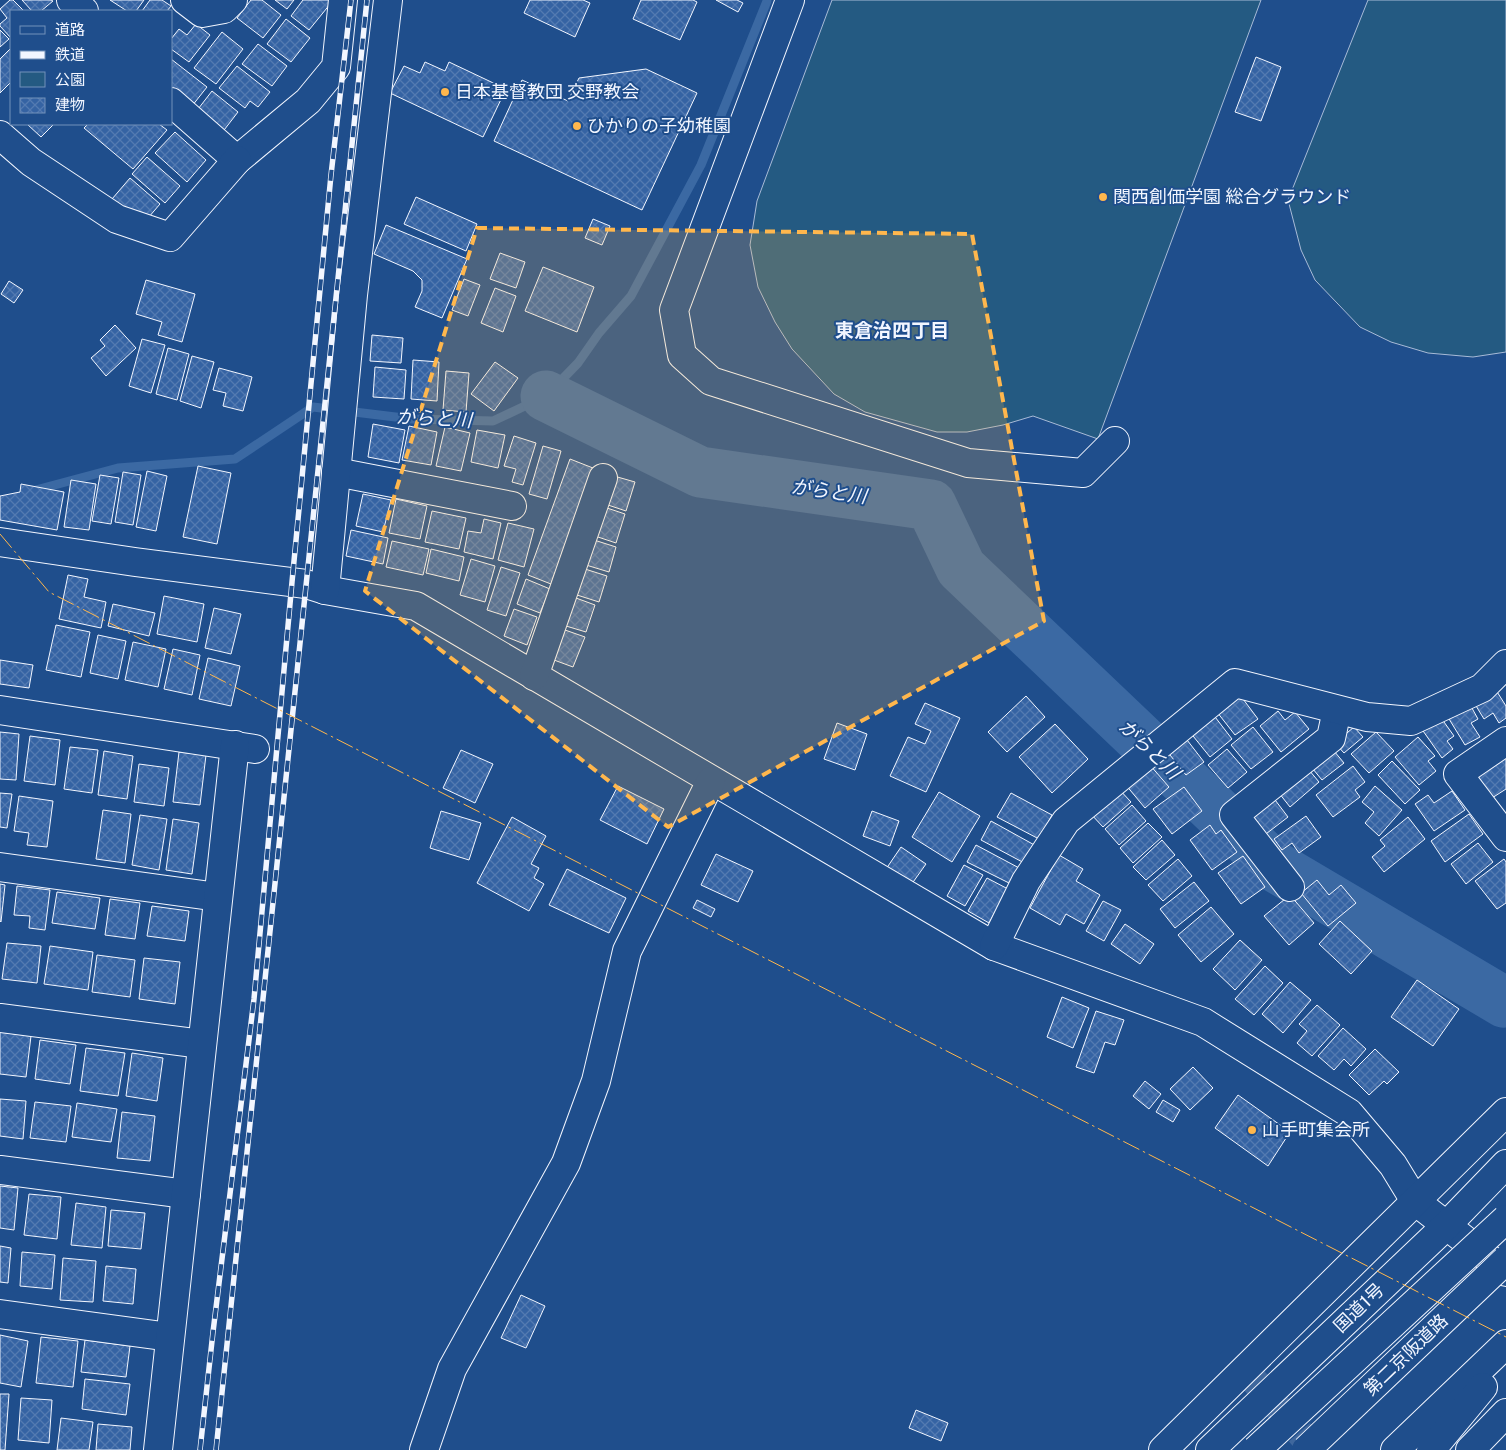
<svg xmlns="http://www.w3.org/2000/svg" width="1506" height="1450" viewBox="0 0 1506 1450" font-family="'Public Sans','Noto Sans JP',sans-serif">
  <style>
    .green { fill: #245a82; stroke: #a8bbd7 }
    .lines { fill: none; stroke-linecap: round; stroke-linejoin: round }
    .stream { stroke: #3b69a3; stroke-width: 9 }
    .river { stroke: #3b69a3; stroke-width: 51 }
    .building { fill: url(#building-cross-hatch); stroke: #f2f6ff }
    .minor-tunnel { stroke: #3f679d; stroke-width: 28; stroke-dasharray: 28 14; stroke-linecap: butt }
    .minor-casing { stroke: #f2f6ff; stroke-width: 30 }
    .highway-casing { stroke: #f2f6ff; stroke-width: 30 }
    .minor { stroke: #1f4e8c; stroke-width: 28 }
    .highway { stroke: #1f4e8c; stroke-width: 28 }
    .rail-casing { stroke: #f2f6ff; stroke-width: 5.5 }
    .rail { stroke: #1f4e8c; stroke-width: 4; stroke-dasharray: 11; stroke-linecap: butt }
    .highway-bridge-casing { stroke: #f2f6ff; stroke-width: 30; stroke-linecap: butt }
    .highway-bridge { stroke: #1f4e8c; stroke-width: 28 }
    .power { stroke: #ffb74d; stroke-width: 1; stroke-dasharray: 18 4 2.5 4; stroke-linecap: butt }
    .marked { fill: #ffb74d; fill-opacity: 0.2; stroke: #ffb74d; stroke-width: 4; stroke-dasharray: 10 6; stroke-linejoin: round }
    .poi-dot { fill: #ffb74d; stroke: #1f4e8c; stroke-width: 2 }
    .labels { text-anchor: middle; stroke-width: 4; stroke-linejoin: round; paint-order: stroke }
    .poi-label { font-size: 18px; fill: #f2f6ff; stroke: #1f4e8c; text-anchor: start }
    .street-label { font-size: 18px; fill: #f2f6ff; stroke: #1f4e8c }
    .neighbourhood-label { font-size: 19px; font-weight: bold; fill: #f2f6ff; stroke: #1f4e8c }
    .water-label { font-size: 19px; font-style: italic; fill: #f2f6ff; stroke: #1f4e8c }
  </style>
  <defs>
    <pattern id="building-cross-hatch" width="8" height="8" patternUnits="userSpaceOnUse" patternTransform="scale(1.25)"><rect width="8" height="8" fill="#3563a3"/><path d="M0 0l8 8M0 8l8-8" fill="none" stroke="#537ab1"/></pattern>
  </defs>
  <rect width="100%" height="100%" fill="#1f4e8c"/>
  <g class="green">
    <path d="M832 0H1261L1098 439 1033 416 1003 425 967 432H937L865 412 834 394 792 349 775 322 758 287 750 245 757 201Z"/>
    <path d="M1368 0H1506V352L1473 357 1428 353 1391 342 1360 327 1315 280 1301 250 1288 200Z"/>
  </g>
  <g class="lines">
    <path class="stream" d="M32 491 118 468 235 459 313 407 412 419 493 421 546 396 578 363 599 333 631 296 701 165 767 1"/>
    <path class="river" d="M546 396 700 472 931 505 961 568 1274 866 1504 1002 1506 1001"/>
  </g>
  <g class="building">
    <path d="M10 0H13L24 11H11V38L0 26V24L7 18 0 9Z"/>
    <path d="M22 0H51L53 1 41 11H32Z"/>
    <path d="M110 0H144L136 11H127Z"/>
    <path d="M150 0H162L171 6 167 11H142Z"/>
    <path d="M251 0H262L281 15 263 38 237 18Z"/>
    <path d="M275 0H294L287 9Z"/>
    <path d="M303 0H328L331 3 309 30 291 16Z"/>
    <path d="M530 0H583L590 3 575 37 524 13Z"/>
    <path d="M641 0H693L697 2 680 40 633 19Z"/>
    <path d="M716 0H737L743 3 738 12Z"/>
    <path d="M286 19 310 38 291 62 267 44Z"/>
    <path d="M196 24 210 35 189 62 171 49V39L179 29 187 35Z"/>
    <path d="M0 30 9 39 0 47Z"/>
    <path d="M222 32 243 49 216 84 194 68Z"/>
    <path d="M258 44 287 66 272 86 242 64Z"/>
    <path d="M11 48V84L10 83 0 93V59Z"/>
    <path d="M1256 57 1281 67 1261 121 1235 112Z"/>
    <path d="M171 59 207 87 192 106 171 90Z"/>
    <path d="M425 62 445 71 449 62 506 89 483 137 390 93 404 66 420 73Z"/>
    <path d="M237 66 270 92 258 107 250 101 245 108 219 88Z"/>
    <path d="M646 69 697 93 642 210 494 141 522 80 568 101 579 78Z"/>
    <path d="M212 91 238 112 221 134 195 113Z"/>
    <path d="M27 124H54L41 137Z"/>
    <path d="M88 124H159L167 130 133 169 84 128Z"/>
    <path d="M175 132 206 160 187 182 155 153Z"/>
    <path d="M147 157 180 186 165 203 132 174Z"/>
    <path d="M130 178 160 204 142 225 112 199Z"/>
    <path d="M416 197 477 224 466 251 404 224Z"/>
    <path d="M593 219 610 226 602 245 585 238Z"/>
    <path d="M386 225 467 259 442 318 415 307 422 291V280L413 271 374 254Z"/>
    <path d="M500 253 525 262 516 288 490 279Z"/>
    <path d="M543 267 594 287 577 332 525 311Z"/>
    <path d="M464 279 480 285 468 316 452 310Z"/>
    <path d="M146 280 195 294 182 342 158 335 162 322 136 314Z"/>
    <path d="M9 281 23 290 14 303 1 294Z"/>
    <path d="M495 288 516 296 503 332 481 323Z"/>
    <path d="M115 325 136 348 106 376 91 358 105 346 100 340Z"/>
    <path d="M372 335 403 338 401 363 370 361Z"/>
    <path d="M142 339 165 345 151 393 129 386Z"/>
    <path d="M168 348 189 354 177 400 156 394Z"/>
    <path d="M192 356 214 362 201 408 180 401Z"/>
    <path d="M413 360 439 362 437 401 411 399Z"/>
    <path d="M495 362 518 378 494 411 471 394Z"/>
    <path d="M375 367 406 370 404 399 373 397Z"/>
    <path d="M219 368 252 377 243 411 223 406 226 393 213 390Z"/>
    <path d="M446 371 469 373 466 412 443 410Z"/>
    <path d="M373 424 405 430 399 463 368 457Z"/>
    <path d="M409 426 437 432 431 465 402 460Z"/>
    <path d="M445 427 470 433 461 471 436 466Z"/>
    <path d="M477 430 505 435 498 468 471 462Z"/>
    <path d="M514 436 536 443 523 485 512 482 516 469 504 466Z"/>
    <path d="M543 446 561 451 547 499 529 494Z"/>
    <path d="M570 459 593 468 551 584 528 575Z"/>
    <path d="M198 466 231 473 217 544 183 537Z"/>
    <path d="M147 471 167 476 156 531 136 527Z"/>
    <path d="M123 472 141 475 133 525 115 522Z"/>
    <path d="M100 475 119 478 111 524 92 521Z"/>
    <path d="M614 476 635 482 626 511 605 504Z"/>
    <path d="M71 480 96 484 89 530 64 527Z"/>
    <path d="M21 484 64 492 57 530 0 520V496L20 492Z"/>
    <path d="M363 494 391 500 383 532 356 526Z"/>
    <path d="M396 499 427 506 420 539 389 533Z"/>
    <path d="M604 507 625 514 616 543 595 536Z"/>
    <path d="M432 511 466 518 459 549 425 542Z"/>
    <path d="M484 519 501 523 493 559 464 552 468 531 481 533Z"/>
    <path d="M508 523 534 529 524 567 498 560Z"/>
    <path d="M351 530 388 538 383 564 346 556Z"/>
    <path d="M594 540 616 547 609 572 586 565Z"/>
    <path d="M392 541 429 549 423 575 386 567Z"/>
    <path d="M431 549 464 557 459 581 426 573Z"/>
    <path d="M471 559 495 566 485 602 460 595Z"/>
    <path d="M501 567 520 573 506 616 487 610Z"/>
    <path d="M585 569 607 576 599 602 577 595Z"/>
    <path d="M68 575 88 579 84 597 106 602 101 628 59 619Z"/>
    <path d="M526 579 550 589 540 613 517 604Z"/>
    <path d="M164 596 204 604 197 642 157 634Z"/>
    <path d="M576 598 595 605 586 632 566 626Z"/>
    <path d="M113 604 155 613 149 636 108 626Z"/>
    <path d="M214 608 241 614 231 654 205 648Z"/>
    <path d="M514 609 537 617 527 645 504 636Z"/>
    <path d="M56 625 90 632 81 677 46 670Z"/>
    <path d="M565 630 585 637 573 667 554 660Z"/>
    <path d="M98 635 126 641 118 679 90 673Z"/>
    <path d="M133 642 166 649 158 687 125 680Z"/>
    <path d="M173 649 200 655 192 695 164 689Z"/>
    <path d="M208 658 240 666 231 706 199 699Z"/>
    <path d="M0 660 33 665 29 688 0 684Z"/>
    <path d="M1494 687 1506 706V718L1499 723 1493 713 1484 719 1473 701Z"/>
    <path d="M1240 695 1258 719 1235 735 1217 712Z"/>
    <path d="M1026 696 1045 717 1007 752 988 732Z"/>
    <path d="M1468 701 1478 719 1471 723 1480 737 1465 745 1446 714Z"/>
    <path d="M925 703 960 718 926 792 890 776 908 737 925 744 931 731 915 724Z"/>
    <path d="M1278 711 1285 720 1295 712 1309 729 1281 752 1260 726Z"/>
    <path d="M1212 713 1232 739 1210 757 1189 731Z"/>
    <path d="M1439 715 1454 736 1447 741 1453 749 1442 758 1421 728Z"/>
    <path d="M837 723 867 734 855 770 824 759Z"/>
    <path d="M1055 724 1088 759 1052 793 1019 757Z"/>
    <path d="M1253 727 1273 752 1251 769 1231 745Z"/>
    <path d="M1354 727 1363 737 1344 753 1335 743Z"/>
    <path d="M0 732 19 734 16 780 0 779Z"/>
    <path d="M1376 732 1394 751 1369 773 1351 754Z"/>
    <path d="M30 736 60 740 55 785 24 781Z"/>
    <path d="M1184 736 1204 762 1186 775 1166 750Z"/>
    <path d="M1418 737 1435 756 1428 761 1436 771 1419 785 1395 757Z"/>
    <path d="M1329 745 1344 763 1322 780 1308 763Z"/>
    <path d="M70 747 98 750 92 793 64 789Z"/>
    <path d="M1227 749 1247 772 1228 788 1208 765Z"/>
    <path d="M461 750 493 764 475 803 443 788Z"/>
    <path d="M104 751 133 756 127 799 98 795Z"/>
    <path d="M179 752 206 755 200 805 173 802Z"/>
    <path d="M1506 756V789L1492 798 1477 775Z"/>
    <path d="M1392 761 1420 790 1405 804 1378 775Z"/>
    <path d="M139 764 169 768 164 806 134 802Z"/>
    <path d="M1149 764 1169 787 1145 808 1125 784Z"/>
    <path d="M1304 764 1319 782 1290 807 1279 793Z"/>
    <path d="M1353 766 1365 782 1355 790 1360 797 1333 817 1316 795Z"/>
    <path d="M618 786 664 809 647 844 600 820Z"/>
    <path d="M1375 786 1402 810 1379 836 1365 823 1374 812 1362 802Z"/>
    <path d="M1117 787 1131 802 1103 827 1090 813Z"/>
    <path d="M1184 787 1202 811 1172 834 1153 809Z"/>
    <path d="M1452 791 1465 810 1434 831 1415 804 1428 795 1434 803Z"/>
    <path d="M939 792 980 816 952 862 912 837Z"/>
    <path d="M1269 792 1288 817 1262 837 1251 822Z"/>
    <path d="M0 793 12 794 7 828 0 827Z"/>
    <path d="M1011 793 1052 815 1039 839 997 817Z"/>
    <path d="M19 796 53 801 47 847 27 845 29 833 14 831Z"/>
    <path d="M1132 805 1146 821 1119 845 1105 829Z"/>
    <path d="M103 810 131 814 125 863 96 859Z"/>
    <path d="M441 811 481 823 469 860 430 848Z"/>
    <path d="M872 811 899 821 890 846 863 836Z"/>
    <path d="M1469 814 1483 834 1445 862 1431 841Z"/>
    <path d="M140 815 167 819 159 870 132 865Z"/>
    <path d="M1306 816 1321 837 1299 853 1292 843 1282 850 1274 839Z"/>
    <path d="M512 817 546 836 531 864 539 868 534 878 544 884 529 911 477 883Z"/>
    <path d="M1408 817 1425 839 1384 872 1372 857 1385 846 1380 840Z"/>
    <path d="M173 819 199 823 192 874 166 870Z"/>
    <path d="M991 821 1038 847 1028 865 981 840Z"/>
    <path d="M1148 823 1162 837 1133 863 1120 848Z"/>
    <path d="M1210 825 1216 834 1221 830 1237 852 1212 870 1190 840Z"/>
    <path d="M1162 840 1175 855 1146 880 1133 867Z"/>
    <path d="M1478 843 1493 862 1466 884 1451 864Z"/>
    <path d="M976 845 1021 869 1013 885 967 862Z"/>
    <path d="M901 847 926 864 911 885 886 869Z"/>
    <path d="M716 854 753 871 738 902 701 885Z"/>
    <path d="M1059 855 1083 869 1076 881 1100 895 1084 924 1066 914 1060 925 1030 908Z"/>
    <path d="M1243 856 1265 887 1241 904 1218 873Z"/>
    <path d="M1178 859 1192 876 1163 901 1148 885Z"/>
    <path d="M1504 859 1506 862V903L1497 909 1475 881Z"/>
    <path d="M964 865 983 875 965 906 947 896Z"/>
    <path d="M567 869 626 898 609 933 549 905Z"/>
    <path d="M987 878 1008 889 989 923 968 911Z"/>
    <path d="M1317 880 1329 895 1341 885 1356 903 1328 926 1301 893Z"/>
    <path d="M1194 882 1209 901 1175 928 1160 909Z"/>
    <path d="M0 884 5 885 1 922 0 921Z"/>
    <path d="M17 886 50 890 45 930 29 928 30 916 14 915Z"/>
    <path d="M57 892 100 898 95 929 52 923Z"/>
    <path d="M1290 895 1314 923 1289 945 1264 916Z"/>
    <path d="M110 899 140 903 135 939 105 935Z"/>
    <path d="M697 900 715 909 711 917 693 908Z"/>
    <path d="M1103 901 1121 910 1104 941 1086 931Z"/>
    <path d="M152 906 189 911 185 941 147 936Z"/>
    <path d="M1211 907 1234 934 1201 962 1178 935Z"/>
    <path d="M1340 921 1372 951 1351 974 1319 944Z"/>
    <path d="M1125 924 1154 944 1140 964 1111 944Z"/>
    <path d="M1240 940 1262 960 1235 990 1213 969Z"/>
    <path d="M7 943 41 946 37 983 2 979Z"/>
    <path d="M50 946 93 952 88 990 44 984Z"/>
    <path d="M97 955 135 960 130 997 92 992Z"/>
    <path d="M144 958 180 962 175 1004 139 999Z"/>
    <path d="M1265 966 1283 983 1254 1015 1235 999Z"/>
    <path d="M1417 980 1459 1009 1433 1046 1391 1017Z"/>
    <path d="M1290 982 1311 1000 1283 1033 1262 1014Z"/>
    <path d="M1062 997 1089 1008 1073 1048 1047 1037Z"/>
    <path d="M1317 1005 1340 1025 1312 1056 1297 1043 1307 1031 1299 1024Z"/>
    <path d="M1096 1011 1124 1020 1115 1045 1105 1042 1094 1073 1076 1067Z"/>
    <path d="M1343 1028 1366 1049 1351 1066 1344 1059 1334 1070 1318 1056Z"/>
    <path d="M0 1032 31 1036 26 1077 0 1074Z"/>
    <path d="M40 1040 76 1045 70 1084 35 1079Z"/>
    <path d="M86 1048 125 1053 118 1096 80 1091Z"/>
    <path d="M1375 1049 1399 1072 1387 1084 1384 1081 1369 1095 1349 1075Z"/>
    <path d="M132 1053 163 1058 157 1101 126 1096Z"/>
    <path d="M1193 1067 1213 1088 1190 1110 1170 1089Z"/>
    <path d="M1145 1081 1161 1094 1149 1109 1133 1096Z"/>
    <path d="M1238 1095 1290 1132 1268 1166 1215 1128Z"/>
    <path d="M0 1099 26 1101 23 1139 0 1136Z"/>
    <path d="M1163 1100 1180 1110 1173 1122 1156 1112Z"/>
    <path d="M35 1102 71 1106 66 1142 30 1138Z"/>
    <path d="M77 1103 117 1109 111 1142 72 1137Z"/>
    <path d="M122 1112 155 1116 150 1161 117 1158Z"/>
    <path d="M0 1186 18 1188 14 1230 0 1228Z"/>
    <path d="M29 1194 61 1197 57 1239 24 1235Z"/>
    <path d="M76 1203 106 1207 102 1248 71 1245Z"/>
    <path d="M111 1210 145 1213 141 1249 108 1246Z"/>
    <path d="M0 1246 11 1248 8 1283 0 1282Z"/>
    <path d="M22 1252 55 1255 52 1289 20 1286Z"/>
    <path d="M63 1258 96 1261 93 1302 60 1300Z"/>
    <path d="M106 1266 136 1269 133 1304 103 1301Z"/>
    <path d="M521 1295 545 1306 526 1348 501 1338Z"/>
    <path d="M0 1335 28 1341 21 1387 0 1383Z"/>
    <path d="M41 1337 78 1341 73 1387 36 1383Z"/>
    <path d="M85 1340 130 1346 126 1377 81 1372Z"/>
    <path d="M85 1379 130 1384 126 1415 82 1409Z"/>
    <path d="M0 1394H9L5 1450H0Z"/>
    <path d="M21 1398 52 1400 49 1443 18 1440Z"/>
    <path d="M916 1410 948 1423 941 1441 909 1428Z"/>
    <path d="M61 1418 93 1422 89 1450H57Z"/>
    <path d="M98 1424 132 1427 130 1450H96Z"/>
  </g>
  <g class="lines">
    <path class="minor-tunnel" d="M1244 1369 1315 1450"/>
    <g class="minor-casing">
      <g id="minor">
        <path d="M71 0 84 11"/>
        <path d="M185 0 202 13 224 9 233 0"/>
        <path d="M790 0 674 310 682 355 711 381 968 463 1083 473 1115 441"/>
        <path d="M171 102 237 160 308 101 336 67 343 0"/>
        <path d="M0 135 31 162 117 219 170 237 237 160"/>
        <path d="M336 472 512 506"/>
        <path d="M0 542 135 562 306 584 325 590 416 606 994 946 1203 1022 1349 1113 1393 1165 1415 1201 1506 1272"/>
        <path d="M325 590 353 295 388 0"/>
        <path d="M534 676 603 478"/>
        <path d="M0 710 255 749"/>
        <path d="M1506 741 1458 774 1506 837"/>
        <path d="M0 867 218 897"/>
        <path d="M1290 887 1234 815 1331 738 1337 710"/>
        <path d="M994 946 1026 881 1066 821 1235 683 1367 717 1411 721 1482 688 1506 664"/>
        <path d="M0 1018 202 1044"/>
        <path d="M0 1170 186 1194"/>
        <path d="M0 1314 170 1337"/>
        <path d="M158 1450 235 745"/>
        <path d="M424 1450 452 1369 566 1163 596 1081 627 951 711 781"/>
        <path d="M1163 1450 1506 1112"/>
      </g>
    </g>
    <g class="highway-casing">
      <g id="highway">
        <path d="M1210 1450 1446 1226 1506 1164"/>
        <path d="M1395 1450 1506 1344"/>
        <path d="M1431 1450 1483 1387"/>
        <path d="M1470 1450 1506 1413"/>
      </g>
    </g>
    <use href="#minor" class="minor"/>
    <use href="#highway" class="highway"/>
    <g class="rail-casing">
      <g id="rail">
        <path d="M200 1450 213 1332 254 999 292 582 331 175 351 0"/>
        <path d="M216 1450 367 0"/>
      </g>
    </g>
    <use href="#rail" class="rail"/>
    <g class="highway-bridge-casing">
      <g id="highway-bridge">
        <path d="M1256 1450 1506 1219"/>
        <path d="M1306 1450 1506 1260"/>
      </g>
    </g>
    <use href="#highway-bridge" class="highway-bridge"/>
    <path class="power" d="M0 534 49 592 1506 1337"/>
  </g>
  <path class="marked" d="M477 228 972 234 1044 621 668 827 365 591Z"/>
  <g class="poi-dot">
    <circle cx="445" cy="92" r="5"/>
    <circle cx="577" cy="126" r="5"/>
    <circle cx="1103" cy="197" r="5"/>
    <circle cx="1252" cy="1130" r="5"/>
  </g>
  <g class="labels">
    <g class="poi-label">
      <text x="455" y="98">日本基督教団 交野教会</text>
      <text x="587" y="132">ひかりの子幼稚園</text>
      <text x="1113" y="203">関西創価学園 総合グラウンド</text>
      <text x="1262" y="1136">山手町集会所</text>
    </g>
    <g class="street-label">
      <text transform="translate(1359 1308) rotate(-44)" y="6">国道1号</text>
      <text transform="translate(1406 1355) rotate(-44)" y="6">第二京阪道路</text>
    </g>
    <g class="neighbourhood-label">
      <text x="892" y="337">東倉治四丁目</text>
    </g>
    <g class="water-label">
      <text transform="translate(434 418) rotate(3)" y="7">がらと川</text>
      <text transform="translate(829 491) rotate(8)" y="7">がらと川</text>
      <text transform="translate(1150 749) rotate(44)" y="7">がらと川</text>
    </g>
  </g>
  <rect x="10" y="10" width="162" height="115" fill="#1f4e8c" stroke="#7391ba"/>
  <rect x="20" y="26" width="25" height="8" fill="#1f4e8c" stroke="#7391ba"/>
  <text x="55" y="35" font-size="15" fill="#f2f6ff">道路</text>
  <rect x="20" y="51" width="25" height="8" fill="#f2f6ff" stroke="#7391ba"/>
  <text x="55" y="60" font-size="15" fill="#f2f6ff">鉄道</text>
  <rect x="20" y="72" width="25" height="15" fill="#245a82" stroke="#7391ba"/>
  <text x="55" y="85" font-size="15" fill="#f2f6ff">公園</text>
  <rect x="20" y="98" width="25" height="15" fill="url(#building-cross-hatch)" stroke="#7391ba"/>
  <text x="55" y="110" font-size="15" fill="#f2f6ff">建物</text>
</svg>
